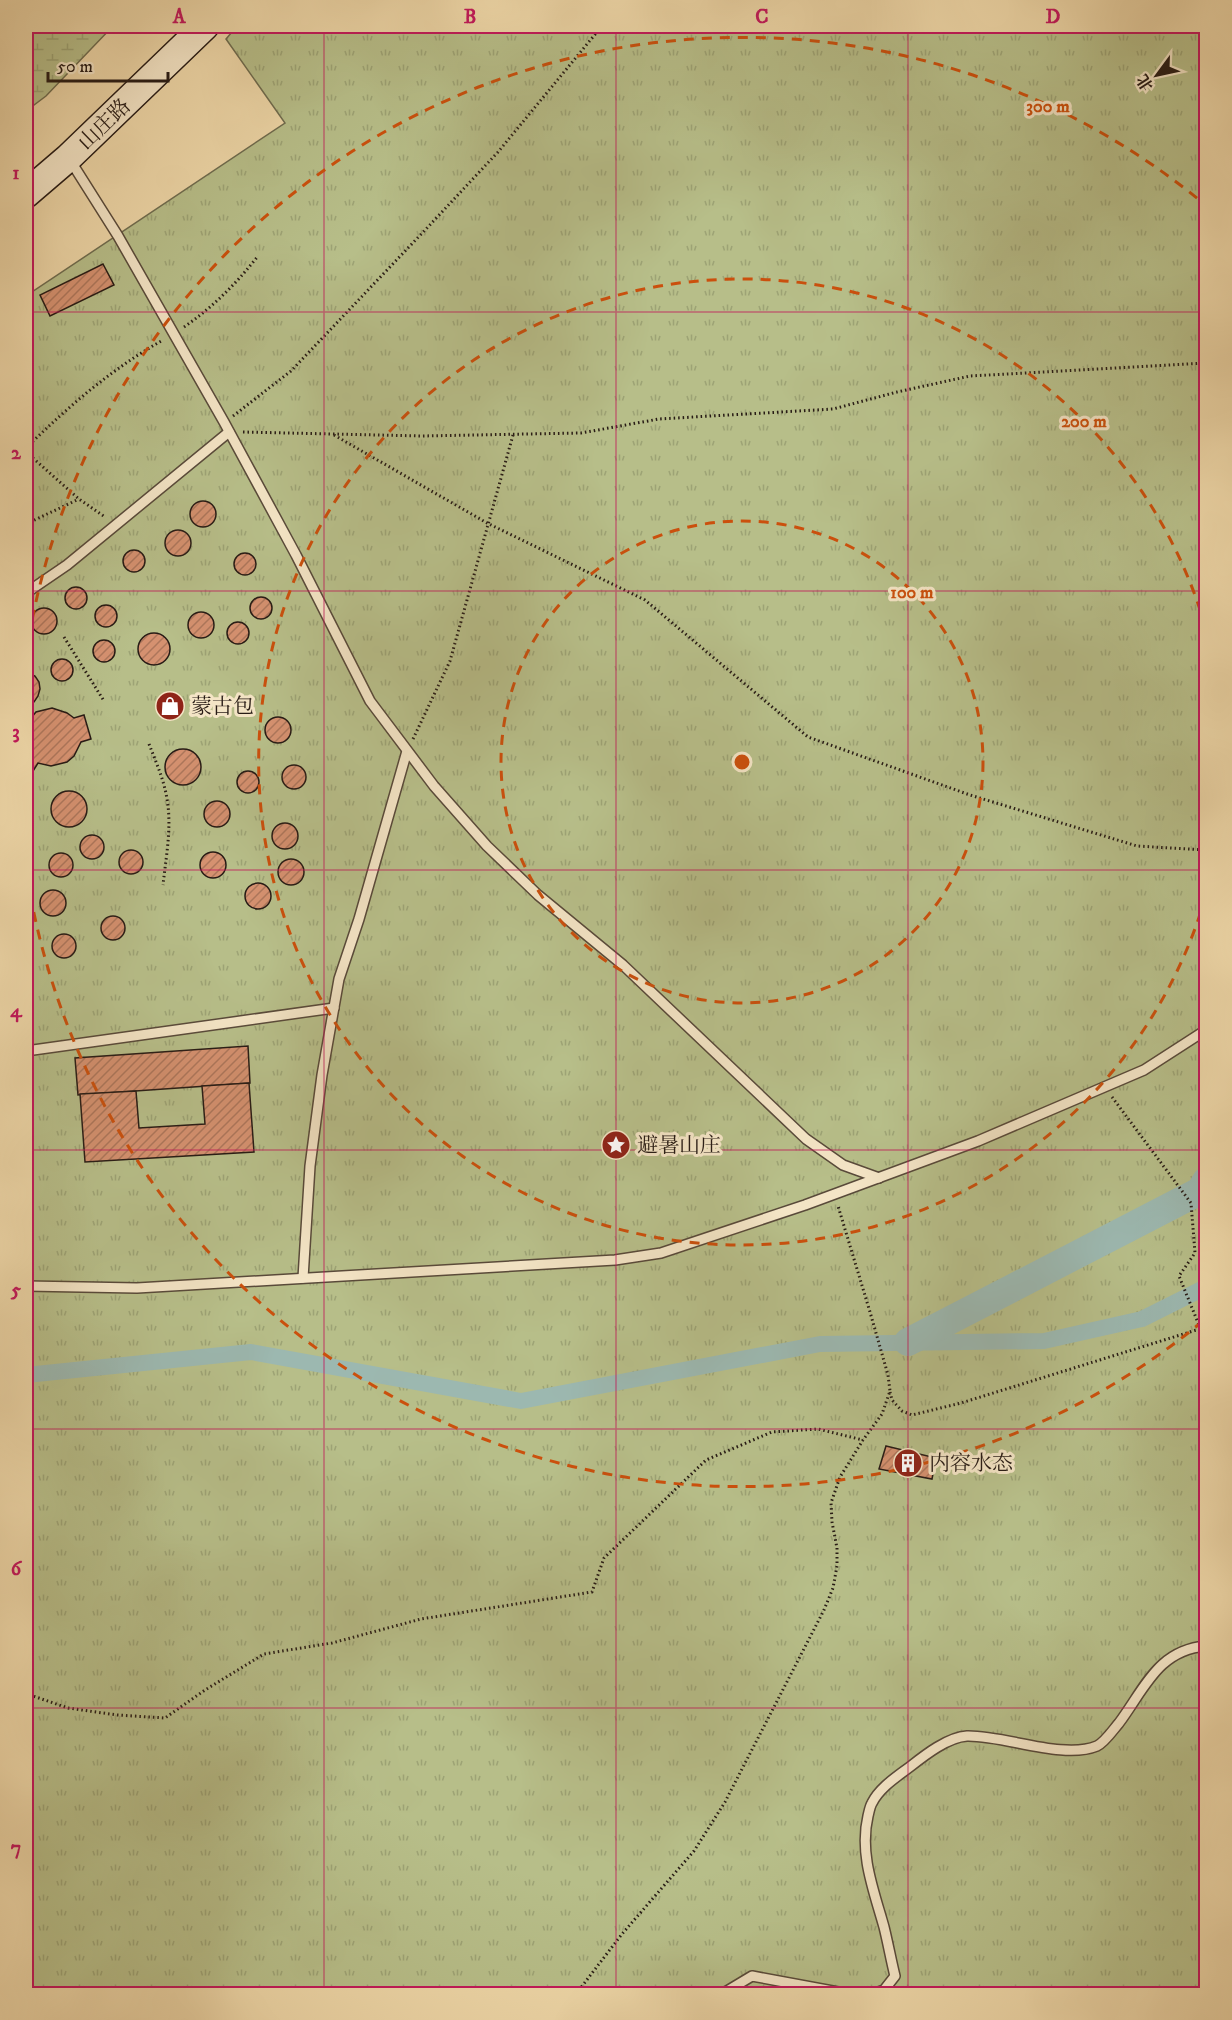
<svg xmlns="http://www.w3.org/2000/svg" width="1232" height="2020" viewBox="0 0 1232 2020" font-family="'IM FELL DW Pica','Noto Serif SC',serif">
  <style>
    .wetland { fill: url(#wetland-marsh); stroke: #6f6c4f; stroke-width: 1.5 }
    .park { fill: url(#park-tufts); stroke: #6f6c4f; stroke-width: 1.5 }
    .lines { fill: none; stroke-linecap: round; stroke-linejoin: round }
    .canal { stroke: #9cb8b0; stroke-width: 16 }
    .river { stroke: #9cb8b0; stroke-width: 28 }
    .building { fill: url(#building-hatch); stroke: #271b15; stroke-width: 1.5 }
    .service-casing { stroke: #594a3a; stroke-width: 12 }
    .secondary-casing { stroke: #271b15; stroke-width: 30 }
    .path { stroke: #271b15; stroke-width: 3; stroke-dasharray: 1.5 3; stroke-linecap: butt }
    .service { stroke: #f4e5c6; stroke-width: 9 }
    .secondary { stroke: #f4e5c6; stroke-width: 27 }
    .grid { fill: none; stroke: #c2185b; stroke-width: 1.5; stroke-opacity: 0.55 }
    .ring { fill: none; stroke: #cb500d; stroke-width: 3; stroke-dasharray: 10 8 }
    .labels { text-anchor: middle; stroke-width: 6; stroke-linejoin: round; paint-order: stroke }
    .street-label { font-size: 21px; fill: #271b15; stroke: #f4e5c6 }
    .poi-label { font-size: 21px; fill: #271b15; stroke: #f4e5c6; text-anchor: start }
    .centre { fill: #cb500d; stroke: #f4e5c6; stroke-width: 3 }
    .ring-label { font-size: 18px; text-anchor: middle; font-weight: bold; fill: #cb500d; stroke: #f4e5c6; stroke-width: 6; stroke-linejoin: round; paint-order: stroke }
    .neatline { fill: none; stroke: #c2185b; stroke-width: 2 }
    .grid-label { font-size: 20px; text-anchor: middle; font-weight: bold; fill: #c2185b }
  </style>
  <defs>
    <pattern id="wetland-marsh" width="20" height="14" patternUnits="userSpaceOnUse" patternTransform="scale(1.5)"><rect width="20" height="14" fill="#b7be89"/><path d="M1 5h8M5 5V1M11 12h8M15 12V8" fill="none" stroke="#9da375"/></pattern>
    <pattern id="park-tufts" width="24" height="20" patternUnits="userSpaceOnUse" patternTransform="scale(1.5)"><rect width="24" height="20" fill="#b7be89"/><path d="M3 7l-1-3M5 7V3M7 7l1-3M15 17l-1-3M17 17v-4M19 17l1-3" fill="none" stroke="#9da375"/></pattern>
    <pattern id="building-hatch" width="6" height="6" patternUnits="userSpaceOnUse" patternTransform="scale(1.5)"><rect width="6" height="6" fill="#d59170"/><path d="M-1 1l2-2M0 6l6-6M5 7l2-2" fill="none" stroke="#ad765b"/></pattern>
  </defs>
  <rect width="100%" height="100%" fill="#eed7a8"/>
  <filter id="stains"><feTurbulence type="fractalNoise" baseFrequency=".00333" numOctaves="4"/><feColorMatrix values="0 0 0 0 .2 0 0 0 0 .09 0 0 0 0 .02 0 0 0 .5 -.17"/></filter>
  <radialGradient id="worn" r=".72"><stop offset=".6" stop-color="#630" stop-opacity="0"/><stop offset="1" stop-color="#630" stop-opacity=".3"/></radialGradient>
  <path class="wetland" d="M26 26H113L46 96 26 111Z"/>
  <path class="park" d="M237 26H1206V1994H26V296L285 123 226 39Z"/>
  <g class="lines">
    <path class="canal" d="M26 1375 251 1352 521 1401 820 1344 1044 1341 1142 1319 1206 1287"/>
    <path class="river" d="M908 1342 1200 1191 1206 1181"/>
  </g>
  <g class="building">
    <path d="M103 264 114 285 50 316 40 295Z"/>
    <circle cx="203" cy="514" r="13"/>
    <circle cx="178" cy="543" r="13"/>
    <circle cx="134" cy="561" r="11"/>
    <circle cx="245" cy="564" r="11"/>
    <circle cx="76" cy="598" r="11"/>
    <circle cx="261" cy="608" r="11"/>
    <circle cx="106" cy="616" r="11"/>
    <circle cx="44" cy="621" r="13"/>
    <circle cx="201" cy="625" r="13"/>
    <circle cx="238" cy="633" r="11"/>
    <circle cx="154" cy="649" r="16"/>
    <circle cx="104" cy="651" r="11"/>
    <circle cx="62" cy="670" r="11"/>
    <path d="M26 672 35 676 39 682 40 689 38 696 34 702 27 705H26Z"/>
    <path d="M52 708 67 713 74 718 84 715 91 739 81 742 74 756 67 762 51 766 38 763 33 771 26 765V724L36 712Z"/>
    <circle cx="278" cy="730" r="13"/>
    <circle cx="183" cy="767" r="18"/>
    <circle cx="294" cy="777" r="12"/>
    <circle cx="248" cy="782" r="11"/>
    <circle cx="69" cy="809" r="18"/>
    <circle cx="217" cy="814" r="13"/>
    <circle cx="285" cy="836" r="13"/>
    <circle cx="92" cy="847" r="12"/>
    <circle cx="131" cy="862" r="12"/>
    <circle cx="213" cy="865" r="13"/>
    <circle cx="61" cy="865" r="12"/>
    <circle cx="291" cy="872" r="13"/>
    <circle cx="258" cy="896" r="13"/>
    <circle cx="53" cy="903" r="13"/>
    <circle cx="113" cy="928" r="12"/>
    <circle cx="64" cy="946" r="12"/>
    <path d="M248 1046 250 1083 78 1095 75 1058Z"/>
    <path d="M249 1083 254 1152 85 1162 80 1094 136 1091 139 1128 205 1124 202 1086Z"/>
    <path d="M886 1446 936 1458 932 1479 879 1469Z"/>
  </g>
  <g class="lines">
    <g class="service-casing">
      <g id="service">
        <path d="M70 160 118 236 224 422 296 555 370 701 434 786 487 846 538 895 623 965 806 1139 843 1165 879 1178"/>
        <path d="M26 593 67 565 229 432"/>
        <path d="M26 1051 334 1008"/>
        <path d="M303 1278 310 1166 322 1075 339 979 359 919 407 751"/>
        <path d="M26 1286 137 1288 615 1260 661 1253 805 1205 978 1141 1144 1070 1206 1030"/>
        <path d="M722 1994 752 1976 849 1994"/>
        <path d="M873 1994 884 1990 895 1976C891 1960 888 1943 884 1927 874 1891 859 1854 868 1816 869 1812 870 1806 872 1803 880 1787 898 1776 911 1766 925 1755 948 1737 967 1736 1004 1735 1063 1760 1097 1746 1105 1742 1113 1730 1119 1723 1145 1688 1158 1650 1206 1646"/>
      </g>
    </g>
    <g class="secondary-casing">
      <path id="secondary" d="M26 194 68 158 205 26"/>
    </g>
    <g class="path">
      <path d="M184 327C213 307 236 284 258 256"/>
      <path d="M233 416 291 371 427 228 498 152 602 26"/>
      <path d="M243 432 422 436 581 433 659 419 833 409 897 392 970 376 1206 363"/>
      <path d="M334 435 487 523 645 600 808 737 970 795 1137 846 1206 850"/>
      <path d="M26 448C69 406 110 370 163 340"/>
      <path d="M26 452 79 499 105 517"/>
      <path d="M26 524 79 499"/>
      <path d="M64 637 104 701"/>
      <path d="M413 739 450 661 513 435"/>
      <path d="M149 744C156 762 164 780 167 799 172 827 166 857 163 885"/>
      <path d="M1112 1097 1191 1203 1195 1253 1179 1276 1201 1330"/>
      <path d="M890 1392 892 1400 902 1411 912 1415 961 1403 1206 1327"/>
      <path d="M26 1700 33 1696 68 1708 117 1715 165 1718 205 1690 264 1654 332 1643 421 1619 592 1592 604 1558 706 1460 772 1432 818 1429 863 1440"/>
      <path d="M576 1994 622 1934 694 1851 725 1802 824 1610 833 1588 837 1566V1548L832 1522 831 1503 840 1477 863 1440 882 1414 890 1391 888 1375 870 1312 838 1206"/>
    </g>
    <use href="#service" class="service"/>
    <use href="#secondary" class="secondary"/>
  </g>
  <path class="grid" d="M324 26V1994M616 26V1994M908 26V1994M26 312H1206M26 591H1206M26 870H1206M26 1150H1206M26 1429H1206M26 1708H1206"/>
  <g class="ring">
    <circle cx="742" cy="762" r="241"/>
    <path d="M1206 895A483 483 0 1 1 1206 629"/>
    <path d="M1203 1321A724 724 0 0 1 26 869M26 655A724 724 0 0 1 1203 203"/>
  </g>
  <defs>
    <g id="shop-disc" transform="scale(1.5)"><circle r="9.5" fill="#8f2418" stroke="#f4e5c6"/><path d="M-5-2.5h2.3a2.7 3.5 0 0 1 5.4 0H5L5.5 6h-11ZM-1.5-2.5h3a1.5 2.3 0 0 0-3 0Z" fill="#fff"/></g>
    <g id="sight-disc" transform="scale(1.5)"><circle r="9.5" fill="#8f2418" stroke="#f4e5c6"/><path d="M0-6L1.8-2.2L6-1.7L2.9 1.2L3.7 5.4L0 3.3L-3.7 5.4L-2.9 1.2L-6-1.7L-1.8-2.2Z" fill="#fff"/></g>
    <g id="building-disc" transform="scale(1.5)"><circle r="9.5" fill="#8f2418" stroke="#f4e5c6"/><path d="M-4-6H4V6H1V3H-1V6H-4ZM-2.5-4.3h1.7v1.8h-1.7ZM.8-4.3h1.7v1.8H.8ZM-2.5-1h1.7V.8h-1.7ZM.8-1h1.7V.8H.8Z" fill="#fff"/></g>
  </defs>
  <g fill-rule="evenodd">
    <use href="#shop-disc" x="170" y="706"/>
    <use href="#sight-disc" x="616" y="1145"/>
    <use href="#building-disc" x="908" y="1463"/>
  </g>
  <g class="labels">
    <g class="street-label">
      <text transform="translate(104 124) rotate(-44)" y="7">山庄路</text>
    </g>
    <g class="poi-label">
      <text x="191" y="713">蒙古包</text>
      <text x="637" y="1152">避暑山庄</text>
      <text x="929" y="1470">内容水态</text>
    </g>
  </g>
  <circle cx="742" cy="762" r="9" class="centre"/>
  <g class="ring-label">
    <text x="1048" y="112">300 m</text>
    <text x="1084" y="427">200 m</text>
    <text x="912" y="598">100 m</text>
  </g>
  <rect width="1232" height="2020" fill="none" stroke="#eed7a8" stroke-width="66"/>
  <g transform="translate(1157 75) rotate(237)" stroke="#f4e5c6" stroke-width="4.5" paint-order="stroke">
  <path d="M0-4.5L10 22L0 15L-10 22Z" fill="#271b15"/>
  <text y="-9" font-size="16" font-weight="bold" text-anchor="middle" fill="#271b15">北</text>
  </g>
  <path d="M48 72v9h120v-9" fill="none" stroke="#271b15" stroke-width="3"/>
  <text x="57" y="72" font-size="18" fill="#271b15" stroke="#f4e5c6" stroke-width="4.5" paint-order="stroke">50 m</text>
  <rect x="33" y="33" width="1166" height="1954" class="neatline"/>
  <g class="grid-label">
    <text x="179" y="23">A</text>
    <text x="470" y="23">B</text>
    <text x="762" y="23">C</text>
    <text x="1053" y="23">D</text>
    <text x="16" y="179">1</text>
    <text x="16" y="459">2</text>
    <text x="16" y="738">3</text>
    <text x="16" y="1017">4</text>
    <text x="16" y="1296">5</text>
    <text x="16" y="1575">6</text>
    <text x="16" y="1854">7</text>
  </g>
  <rect width="100%" height="100%" filter="url(#stains)"/>
  <rect width="100%" height="100%" fill="url(#worn)"/>
</svg>
